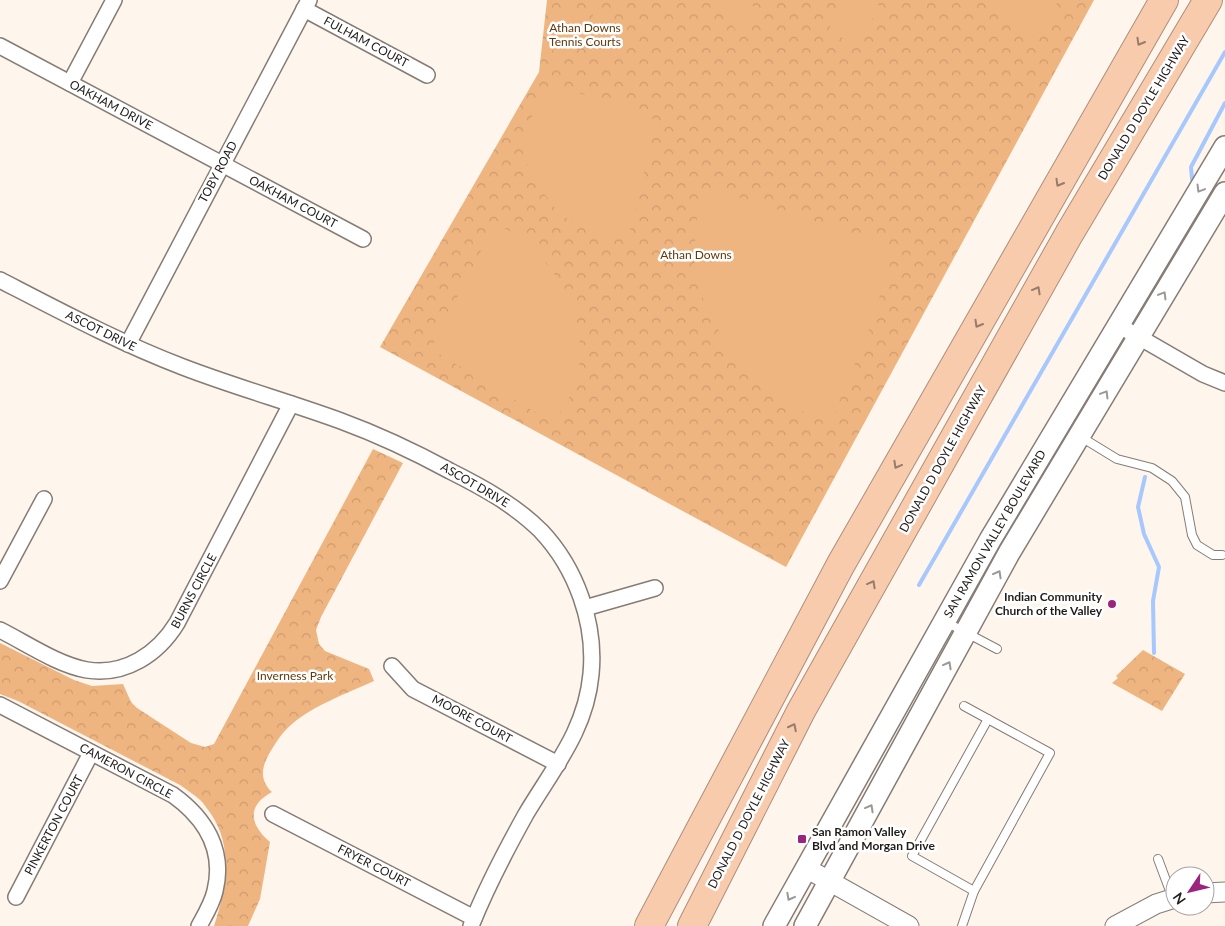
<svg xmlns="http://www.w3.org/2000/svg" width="1225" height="926" viewBox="0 0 1225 926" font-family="Lato,sans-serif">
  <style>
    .park { fill: url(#park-crowns) }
    .pitch { fill: #efb580 }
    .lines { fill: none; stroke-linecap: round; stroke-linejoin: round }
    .stream { stroke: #a7c8fc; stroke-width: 4 }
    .service-casing { stroke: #847c75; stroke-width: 10 }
    .minor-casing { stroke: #847c75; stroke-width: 18 }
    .tertiary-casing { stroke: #847c75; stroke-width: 21 }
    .secondary-casing { stroke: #847c75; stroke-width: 24 }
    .motorway-casing { stroke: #ad8e7a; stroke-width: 30 }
    .service { stroke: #fff; stroke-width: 8 }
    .minor { stroke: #fff; stroke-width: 15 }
    .tertiary { stroke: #fff; stroke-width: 19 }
    .secondary { stroke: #fff; stroke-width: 21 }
    .motorway { stroke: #f9cbad; stroke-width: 28 }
    .oneway { stroke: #977c6b }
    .oneway2 { stroke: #9b9998 }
    .poi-dot { fill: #9b247e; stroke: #fff; stroke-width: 2 }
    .labels { text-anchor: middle; stroke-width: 5; stroke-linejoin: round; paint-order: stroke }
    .park-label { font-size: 12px; fill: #613a0e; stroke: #fff }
    .street-label { font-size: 12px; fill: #201c1a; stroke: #fff }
    .poi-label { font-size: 12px; font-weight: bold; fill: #201c1a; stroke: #fff; text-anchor: end }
  </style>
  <defs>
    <pattern id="park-crowns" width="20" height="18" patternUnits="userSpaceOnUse" patternTransform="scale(1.25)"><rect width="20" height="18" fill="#efb580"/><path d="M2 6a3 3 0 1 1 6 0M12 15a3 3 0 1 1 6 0" fill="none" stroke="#cd9b6e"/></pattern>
  </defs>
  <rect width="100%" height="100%" fill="#fef5ed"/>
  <g class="park">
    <path d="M547 0H1094L786 567 380 347 539 72Z"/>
    <path d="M373 449 403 463 321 617 316 630 319 644 325 651 369 669 374 681C348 693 314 705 292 724 282 732 275 744 269 754 261 768 260 781 272 792 246 806 250 825 270 842L260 899 248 926H214C226 889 234 848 211 814 207 809 204 803 199 799 193 794 186 789 180 785L18 701 0 694V643L74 680 92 686 123 684 131 702 137 708 191 743 205 747 214 744Z"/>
    <path d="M1143 650 1185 674 1162 711 1112 683 1118 678 1116 676Z"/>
  </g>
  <g class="pitch">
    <path d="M734 0H749L760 17 737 32 721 9Z"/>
    <path d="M849 0H873L882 8 849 44 827 24Z"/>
    <path d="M987 0H1059L1037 38 1001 19Z"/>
    <path d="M558 9 579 12 574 56 553 54Z"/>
    <path d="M593 13 614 16 610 60 588 57Z"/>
    <path d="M555 87 649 112 656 125 629 234H598L560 215 540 188 525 160 526 139 535 106Z"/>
    <path d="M705 187 886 243 892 256 871 325 830 424 790 406 750 378 727 346 706 307 694 271 696 223Z"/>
    <path d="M495 223 531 243 558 279 574 311 581 349 577 385 553 423 436 352 433 345Z"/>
  </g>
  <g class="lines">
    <g class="stream">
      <path d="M1192 179 1191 167 1225 103"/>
      <path d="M1145 477 1138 507 1144 534 1159 567 1153 601 1154 653"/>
      <path d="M919 585 1225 52"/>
    </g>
    <g class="service-casing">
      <g id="service">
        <path d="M1081 437 1117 459 1152 468 1172 481 1185 497 1192 535 1197 545 1213 555H1222"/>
        <path d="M946 622 997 649"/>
        <path d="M1158 859 1173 899"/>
        <path d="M974 891 912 856 988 719"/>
        <path d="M962 926 974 891 1050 753 964 706"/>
      </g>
    </g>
    <g class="minor-casing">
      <g id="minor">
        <path d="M304 9 427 75"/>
        <path d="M0 46 363 239"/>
        <path d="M70 83 114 0"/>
        <path d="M0 280C60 311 120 343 183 367 235 387 289 402 341 421 379 435 415 452 450 471 482 487 515 505 541 531 576 568 596 623 591 674 586 730 554 767 526 814 506 850 486 888 471 926"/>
        <path d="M1118 325 1203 374 1225 383"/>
        <path d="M128 344 309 0"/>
        <path d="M0 581 44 499"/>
        <path d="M585 608 655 588"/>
        <path d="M0 630C26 643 58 665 87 670 125 676 158 654 177 623L291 404"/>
        <path d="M392 666 413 689 558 764"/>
        <path d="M0 705 173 795C205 818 225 850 215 891 212 904 205 915 199 926"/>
        <path d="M273 814 474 918"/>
        <path d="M16 897 91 753"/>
      </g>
    </g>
    <g class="tertiary-casing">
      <g id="tertiary">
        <path d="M806 868 909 926"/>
        <path d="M1205 893 1225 892"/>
        <path d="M1115 926 1156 904 1175 898"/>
      </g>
    </g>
    <g class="secondary-casing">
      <g id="secondary">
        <path d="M774 926 990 540 1225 147"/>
        <path d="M805 926 1009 553 1225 193"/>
      </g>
    </g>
    <g class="motorway-casing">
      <g id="motorway">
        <path d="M649 926 841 564 1164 0"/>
        <path d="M692 926 801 711 1069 234 1208 0"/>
      </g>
    </g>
    <use href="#service" class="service"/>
    <use href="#minor" class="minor"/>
    <use href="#tertiary" class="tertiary"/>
    <use href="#secondary" class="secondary"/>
    <use href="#motorway" class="motorway"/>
  </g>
  <defs><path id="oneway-chevron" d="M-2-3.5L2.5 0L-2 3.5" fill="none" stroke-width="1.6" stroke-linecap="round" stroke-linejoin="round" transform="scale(1.25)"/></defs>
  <g class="oneway">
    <use href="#oneway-chevron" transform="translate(1140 42) rotate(120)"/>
    <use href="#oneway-chevron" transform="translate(1059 183) rotate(120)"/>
    <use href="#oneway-chevron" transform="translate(1037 290) rotate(-61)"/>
    <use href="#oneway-chevron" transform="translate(978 324) rotate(120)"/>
    <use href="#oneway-chevron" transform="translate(897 465) rotate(119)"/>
    <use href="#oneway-chevron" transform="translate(872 584) rotate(-61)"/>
    <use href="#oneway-chevron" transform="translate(793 727) rotate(-63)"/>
  </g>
  <g class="oneway2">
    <use href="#oneway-chevron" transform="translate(1200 189) rotate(121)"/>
    <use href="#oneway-chevron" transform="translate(1163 295) rotate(-59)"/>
    <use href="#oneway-chevron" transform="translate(1105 394) rotate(-59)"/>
    <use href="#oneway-chevron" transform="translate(998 574) rotate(-61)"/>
    <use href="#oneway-chevron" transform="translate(948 665) rotate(-61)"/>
    <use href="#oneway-chevron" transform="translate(870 808) rotate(-61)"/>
    <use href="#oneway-chevron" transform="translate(790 897) rotate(118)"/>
  </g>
  <g class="poi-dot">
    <circle cx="1112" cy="604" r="5"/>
    <rect x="797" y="834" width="10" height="10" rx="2.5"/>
  </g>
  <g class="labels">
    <g class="park-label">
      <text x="585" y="32">Athan Downs<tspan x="585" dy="14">Tennis Courts</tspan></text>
      <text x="696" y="259">Athan Downs</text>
      <text x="295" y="680">Inverness Park</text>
    </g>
    <g class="street-label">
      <text transform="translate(366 42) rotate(28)" y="4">FULHAM COURT</text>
      <text transform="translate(111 105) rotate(28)" y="4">OAKHAM DRIVE</text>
      <text transform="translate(1144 108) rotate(-59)" y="4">DONALD D DOYLE HIGHWAY</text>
      <text transform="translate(218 172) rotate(-62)" y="4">TOBY ROAD</text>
      <text transform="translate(293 202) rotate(28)" y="4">OAKHAM COURT</text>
      <text transform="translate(101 331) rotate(26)" y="4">ASCOT DRIVE</text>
      <text transform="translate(943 459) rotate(-61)" y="4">DONALD D DOYLE HIGHWAY</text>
      <text transform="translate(475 485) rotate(30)" y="4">ASCOT DRIVE</text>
      <text transform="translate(995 534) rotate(-60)" y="4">SAN RAMON VALLEY BOULEVARD</text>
      <text transform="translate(194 591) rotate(-62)" y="4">BURNS CIRCLE</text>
      <text transform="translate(472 719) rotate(28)" y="4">MOORE COURT</text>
      <text transform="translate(126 771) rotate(28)" y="4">CAMERON CIRCLE</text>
      <text transform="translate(749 814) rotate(-63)" y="4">DONALD D DOYLE HIGHWAY</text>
      <text transform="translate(54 825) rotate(-62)" y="4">PINKERTON COURT</text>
      <text transform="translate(374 866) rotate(27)" y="4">FRYER COURT</text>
    </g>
    <g class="poi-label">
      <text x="1102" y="601">Indian Community<tspan x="1102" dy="14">Church of the Valley</tspan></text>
      <text x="812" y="836" text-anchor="start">San Ramon Valley<tspan x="812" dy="14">Blvd and Morgan Drive</tspan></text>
    </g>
  </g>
  <g transform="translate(1190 891) rotate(235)"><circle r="24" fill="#ffffff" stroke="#a6a4a3"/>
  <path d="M0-4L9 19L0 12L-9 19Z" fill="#9b247e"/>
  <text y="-8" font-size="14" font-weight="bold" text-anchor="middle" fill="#201c1a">N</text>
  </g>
</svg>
